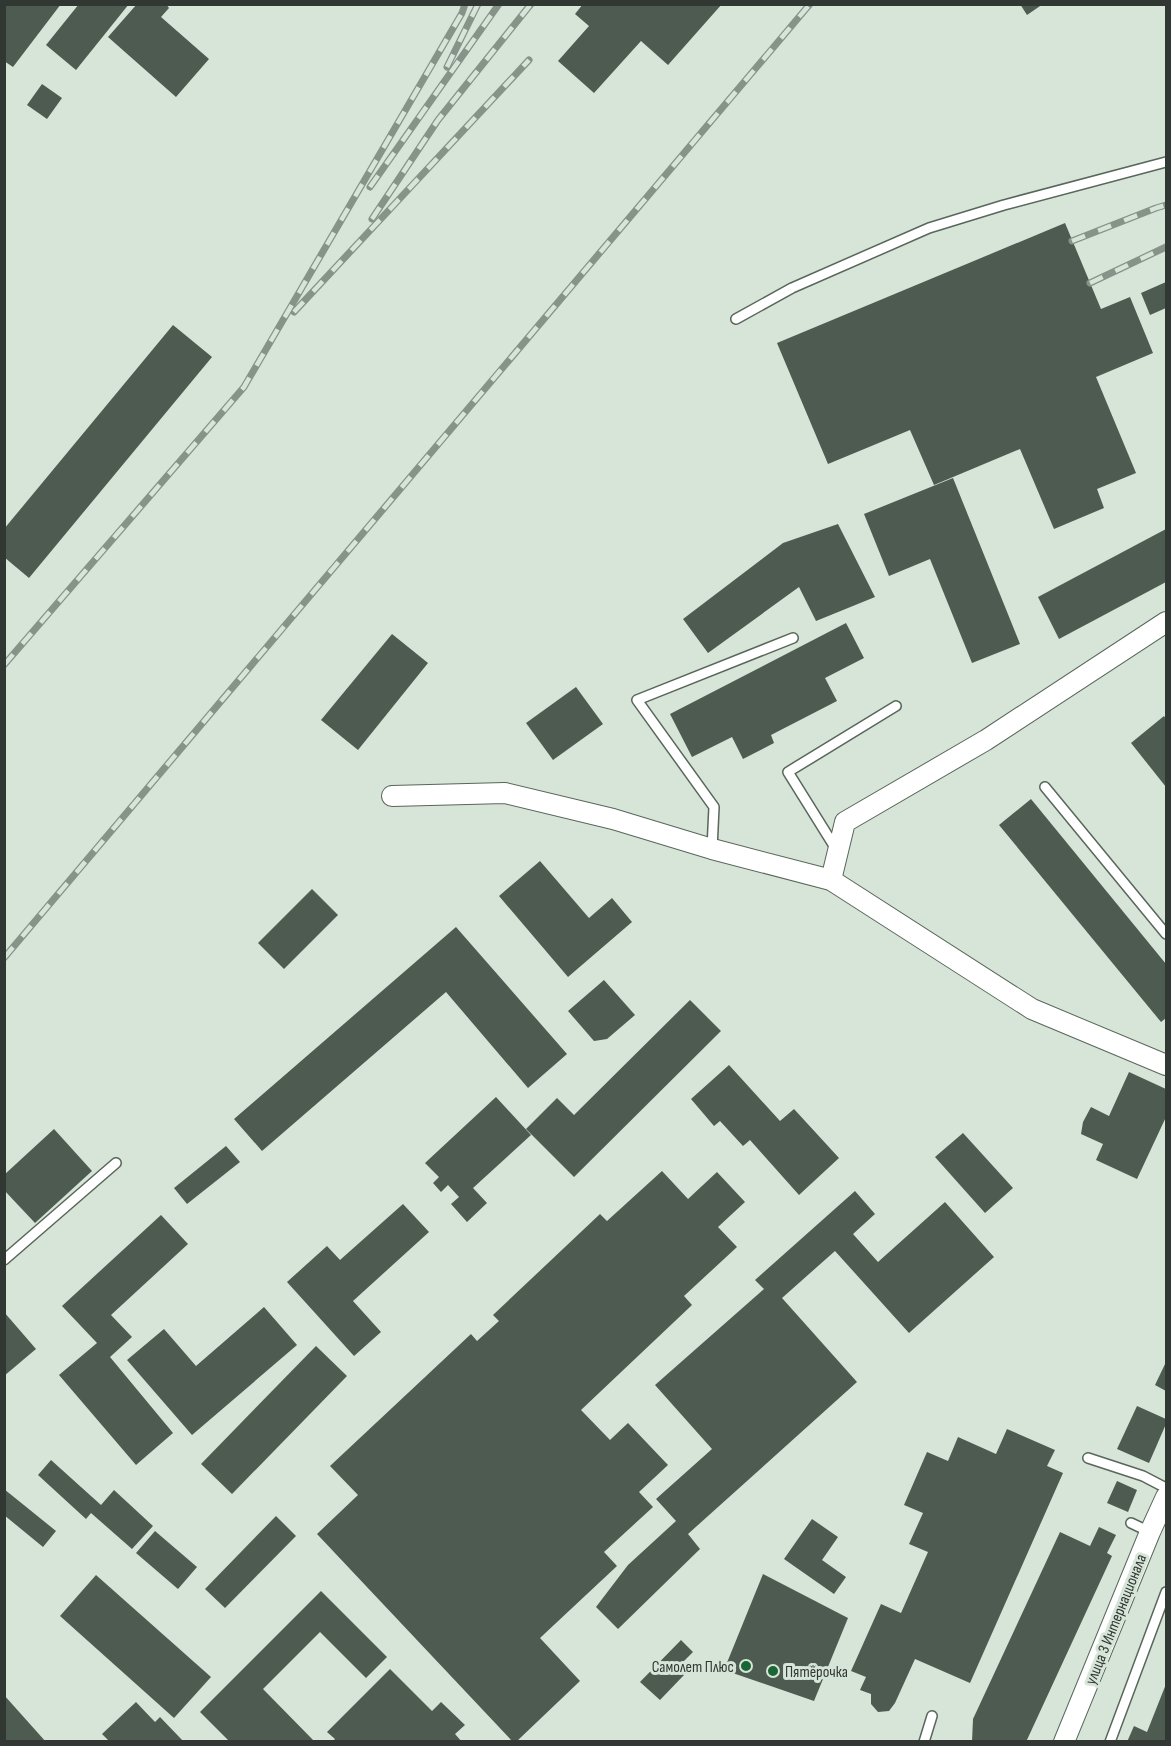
<svg xmlns="http://www.w3.org/2000/svg" width="1171" height="1746" viewBox="0 0 1171 1746" font-family="'Sofia Sans Condensed',sans-serif">
  <style>
    .building { fill: #4d5b50 }
    .lines { fill: none; stroke-linecap: round; stroke-linejoin: round }
    .lane-casing { stroke: #59665b; stroke-width: 12 }
    .street-casing { stroke: #59665b; stroke-width: 22 }
    .lane { stroke: #fff; stroke-width: 9 }
    .street { stroke: #fff; stroke-width: 20 }
    .rail-casing { stroke: #879289; stroke-width: 7 }
    .rail { stroke: #d6e5d8; stroke-width: 4.5; stroke-dasharray: 14; stroke-linecap: butt }
    .poi-dot { fill: #1a6634; stroke: #d6e5d8; stroke-width: 2 }
    .labels { text-anchor: middle; stroke-width: 6; stroke-linejoin: round; paint-order: stroke }
    .street-label { font-size: 16px; fill: #313732; stroke: #d6e5d8 }
    .poi-label { font-size: 16px; fill: #313732; stroke: #d6e5d8; text-anchor: end }
  </style>
  <rect width="100%" height="100%" fill="#d6e5d8"/>
  <g class="building">
    <path d="M4 4H61L13 67 4 61Z"/>
    <path d="M79 4H129L76 70 46 45Z"/>
    <path d="M137 4H166L169 8 161 17 209 59 176 97 108 37Z"/>
    <path d="M583 4H722L668 65 641 41 594 93 558 61 589 26 575 14Z"/>
    <path d="M1020 4H1043L1027 15Z"/>
    <path d="M42 84 62 98 47 119 27 105Z"/>
    <path d="M1065 223 1101 309 1130 297 1153 353 1096 377 1136 473 1097 489 1104 508 1054 529 1020 449 934 485 910 430 828 464 777 343Z"/>
    <path d="M1166 282V308L1150 315 1141 293Z"/>
    <path d="M173 325 212 357 29 578 4 557V529Z"/>
    <path d="M953 478 1020 644 972 663 930 559 889 576 864 514Z"/>
    <path d="M838 524 875 597 816 621 799 587 708 653 683 619 783 543Z"/>
    <path d="M1166 529V582L1059 639 1038 597Z"/>
    <path d="M846 623 864 658 825 678 837 701 771 735 774 743 743 759 732 737 692 757 670 714Z"/>
    <path d="M392 634 428 663 358 750 321 720Z"/>
    <path d="M576 687 603 724 553 760 526 723Z"/>
    <path d="M1164 716 1166 719V787L1131 743Z"/>
    <path d="M1031 799 1166 964V1018L1161 1022 999 825Z"/>
    <path d="M540 861 589 918 612 898 632 922 568 977 499 896Z"/>
    <path d="M312 889 338 915 284 969 258 943Z"/>
    <path d="M456 927 567 1054 528 1088 446 992 262 1151 234 1119Z"/>
    <path d="M604 980 635 1015 607 1039 594 1041 568 1011Z"/>
    <path d="M690 1000 721 1031 574 1177 526 1129 557 1098 574 1115Z"/>
    <path d="M729 1065 780 1121 794 1109 839 1158 799 1195 750 1140 743 1146 720 1121 714 1126 691 1099Z"/>
    <path d="M1129 1072 1166 1089V1117L1137 1179 1096 1160 1103 1144 1081 1134 1083 1122 1091 1107 1109 1116Z"/>
    <path d="M496 1097 531 1135 473 1188 487 1203 467 1222 451 1204 459 1197 448 1185 441 1192 433 1183 439 1177 425 1163Z"/>
    <path d="M54 1129 92 1171 35 1223 4 1190V1175Z"/>
    <path d="M963 1133 1013 1188 985 1213 935 1157Z"/>
    <path d="M226 1146 240 1162 187 1204 174 1188Z"/>
    <path d="M662 1171 688 1199 717 1172 745 1202 718 1227 737 1247 684 1296 692 1305 581 1410 610 1440 628 1423 668 1465 639 1492 653 1507 604 1552 617 1566 540 1638 580 1681 516 1742H513L317 1534 358 1495 330 1466 471 1334 477 1341 499 1321 493 1315 600 1214 607 1221Z"/>
    <path d="M855 1191 875 1214 853 1234 878 1262 945 1202 994 1257 909 1333 835 1251 782 1298 857 1382 688 1534 700 1549 618 1629 596 1607 628 1565 676 1521 656 1499 712 1449 655 1385 764 1289 755 1280Z"/>
    <path d="M403 1204 429 1232 353 1301 381 1332 354 1356 287 1282 327 1246 340 1260Z"/>
    <path d="M161 1215 188 1244 111 1315 132 1337 110 1357 173 1433 136 1465 59 1375 97 1343 62 1306Z"/>
    <path d="M264 1307 297 1345 192 1435 127 1360 164 1329 196 1366Z"/>
    <path d="M4 1312 36 1349 4 1376Z"/>
    <path d="M316 1346 347 1376 232 1494 201 1464Z"/>
    <path d="M1166 1362V1391L1155 1385Z"/>
    <path d="M1137 1406 1166 1419V1424L1149 1463 1117 1449Z"/>
    <path d="M1007 1429 1055 1450 1047 1466 1063 1473 970 1683 915 1659 895 1703 889 1711 878 1712 871 1704V1694L860 1690 866 1677 851 1671 881 1604 901 1613 928 1552 909 1544 923 1513 904 1505 927 1452 948 1461 958 1437 996 1454Z"/>
    <path d="M51 1460 101 1505 114 1490 153 1526 132 1549 91 1513 86 1519 38 1475Z"/>
    <path d="M1117 1481 1137 1490 1128 1512 1107 1503Z"/>
    <path d="M4 1489 56 1531 43 1547 4 1515Z"/>
    <path d="M276 1516 296 1536 225 1608 205 1589Z"/>
    <path d="M812 1519 838 1537 822 1560 846 1577 834 1594 784 1559Z"/>
    <path d="M1099 1527 1116 1535 1107 1553 1112 1556 1026 1742H972L973 1719 1060 1532 1090 1546Z"/>
    <path d="M155 1531 197 1567 178 1589 136 1553Z"/>
    <path d="M763 1574 848 1618 814 1701 724 1670Z"/>
    <path d="M96 1575 211 1677 174 1718 60 1616Z"/>
    <path d="M321 1591 387 1657 366 1678 320 1632 263 1689 315 1742H230L200 1712Z"/>
    <path d="M681 1640 693 1652 677 1668 684 1675 660 1700 640 1682Z"/>
    <path d="M390 1669 432 1711 441 1702 465 1725 455 1734 462 1742H332L335 1739 327 1732Z"/>
    <path d="M1166 1684V1742H1127L1134 1726 1147 1732Z"/>
    <path d="M4 1695 46 1742H4Z"/>
    <path d="M136 1702 155 1722 160 1717 184 1742H110L102 1734Z"/>
  </g>
  <g class="lines">
    <g class="lane-casing">
      <g id="lane">
        <path d="M736 319 792 288 929 228 1004 205 1166 162"/>
        <path d="M1045 787 1166 934"/>
        <path d="M712 849 714 807 637 700 793 638"/>
        <path d="M836 849 788 772 896 706"/>
        <path d="M4 1260 116 1163"/>
        <path d="M1088 1458 1143 1476 1166 1488"/>
        <path d="M1131 1523 1150 1532"/>
        <path d="M924 1742 932 1716"/>
        <path d="M1110 1742 1166 1592"/>
      </g>
    </g>
    <g class="street-casing">
      <g id="street">
        <path d="M392 796 505 793 613 819 712 849 831 880 1032 1009 1166 1065"/>
        <path d="M831 880 845 822 986 740 1166 622"/>
        <path d="M1064 1742 1150 1532 1166 1497"/>
      </g>
    </g>
    <use href="#lane" class="lane"/>
    <use href="#street" class="street"/>
    <g class="rail-casing">
      <g id="rail">
        <path d="M447 67 478 4"/>
        <path d="M370 187 499 4"/>
        <path d="M372 219 438 120 531 4"/>
        <path d="M1072 241 1156 208 1166 205"/>
        <path d="M1090 283 1166 247"/>
        <path d="M294 312 529 60"/>
        <path d="M4 665 244 387 462 13 465 4"/>
        <path d="M4 958 810 4"/>
      </g>
    </g>
    <use href="#rail" class="rail"/>
  </g>
  <g class="poi-dot">
    <circle cx="746" cy="1666" r="6"/>
    <circle cx="773" cy="1671" r="6"/>
  </g>
  <g class="labels">
    <g class="street-label">
      <text transform="translate(1115 1619) rotate(-68)" y="6">улица 3 Интернационала</text>
    </g>
    <g class="poi-label">
      <text x="734" y="1672">Самолет Плюс</text>
      <text x="785" y="1677" text-anchor="start">Пятёрочка</text>
    </g>
  </g>
  <rect width="1171" height="1746" fill="none" stroke="#313732" stroke-width="12"/>
</svg>
